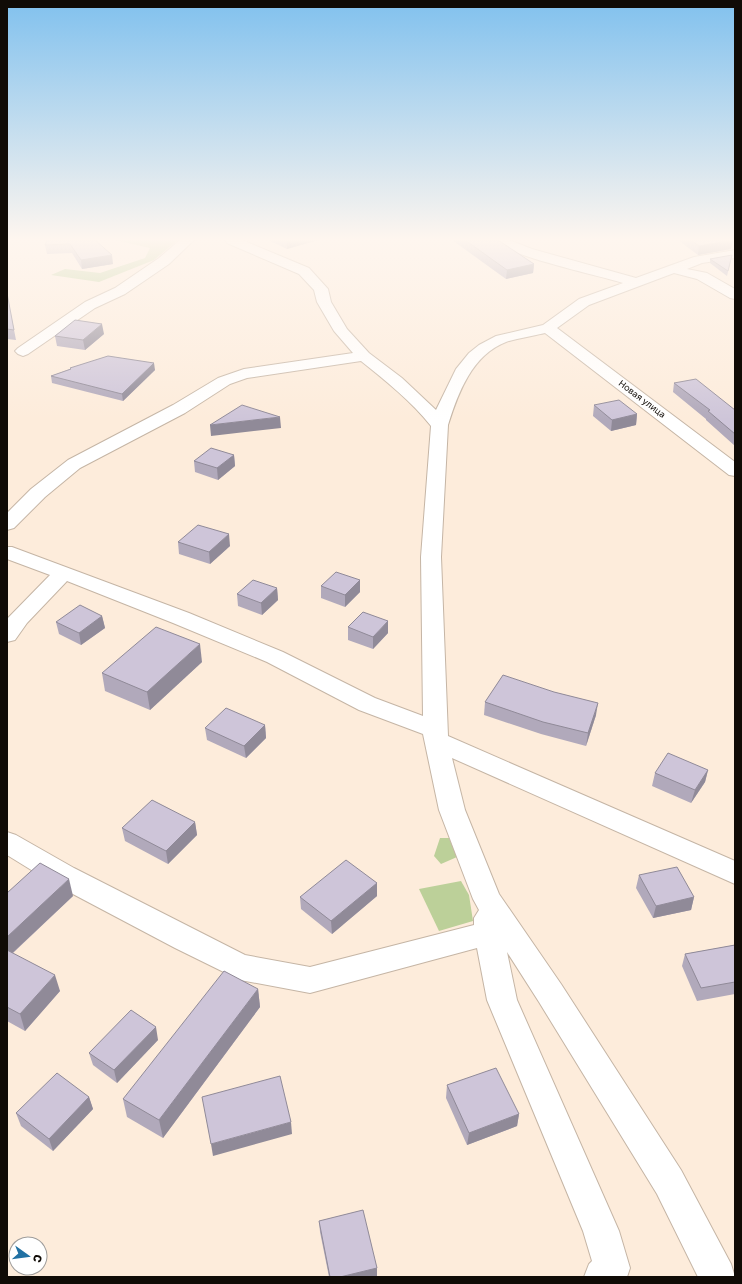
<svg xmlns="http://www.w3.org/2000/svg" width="742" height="1284" viewBox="0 0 742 1284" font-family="'Golos Text',sans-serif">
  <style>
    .green { fill: #bcd099 }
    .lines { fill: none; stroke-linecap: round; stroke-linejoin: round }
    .minor-casing { stroke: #c5b5a5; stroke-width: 2 }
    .minor { fill: #fff; fill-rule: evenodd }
    .wall { fill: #b1a9bb }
    .shaded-wall { fill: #908a98 }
    .building { fill: #cec5d9; stroke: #908a98 }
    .labels { text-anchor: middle; stroke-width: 3; stroke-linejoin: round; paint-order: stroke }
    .far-street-label { font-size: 9px; fill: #100b06; stroke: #fff }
  </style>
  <rect width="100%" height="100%" fill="#fdecdb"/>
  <g class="green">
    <path d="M115 240H178L154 260 99 282 51 275 65 269 100 273 145 258 150 248Z"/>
    <path d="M440 838H449L457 857 441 864 434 856Z"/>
    <path d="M461 881 469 895 473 921 439 931 419 889Z"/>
  </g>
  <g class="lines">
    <g class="minor-casing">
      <g id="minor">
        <path d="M180 240H194L169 264 125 294 95 308 28 354 23 356 18 354 15 351 18 348 85 302 115 288 159 258Z"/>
        <path d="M225 240H242L309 268 328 289 331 302 347 329 369 353 402 378 436 410 456 369 469 353 479 345 496 336 543 325 579 299 623 283C601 276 504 255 494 240H509L532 249 636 278 694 257 735 250V258L702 263 687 269 707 273 735 289V299L730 298 697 279 674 273 589 305 557 328 735 462V476L729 475 545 333C533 336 518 338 506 342 472 355 458 393 448 425L441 557 448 736 735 861V884L452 758 465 810 499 894 561 984 681 1170 731 1264 735 1277H698L657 1194 539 1002 507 952 517 1000 619 1231 630 1268 627 1277H584L589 1264 592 1261 583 1231 487 1000 477 948 310 993 240 980 175 948 54 884 7 855V832L16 835 74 868 245 955 310 967 474 925V918L479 910 473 899 439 810 423 734 359 710 267 662 173 623 67 581 27 623 15 640 7 642V619L50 575 7 559V547H12L189 613 283 652 375 698 423 716 421 557 431 426C411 401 386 381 361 361L247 378 230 384 185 413 80 468 45 497 14 528 7 530V513L31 489 68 460 173 405 218 378 244 369 353 353 334 331 317 302 314 290 299 274 227 243Z"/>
      </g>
    </g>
    <use href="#minor" class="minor"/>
  </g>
  <g class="wall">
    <path d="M95 240 113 264 82 269 72 253 47 254 45 245Z"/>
    <path d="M268 240H318L287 249Z"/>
    <path d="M452 240H498L534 264 533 273 506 279Z"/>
    <path d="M678 240H732L731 249 698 255Z"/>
    <path d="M732 255 727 276 710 263V259Z"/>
    <path d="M7 292V294L16 340 7 339Z"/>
    <path d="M104 334 85 350 57 346 55 336Z"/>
    <path d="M70 368 155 370 123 401 52 383 51 376 70 369Z"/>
    <path d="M674 383 735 410V446L706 420V419L673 392Z"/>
    <path d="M594 405 637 414 636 425 611 431 593 416Z"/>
    <path d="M234 455 235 466 218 480 195 472 194 461Z"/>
    <path d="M178 542 230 546 210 564 179 554Z"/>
    <path d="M321 586 360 592 345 607 321 598Z"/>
    <path d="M277 588 278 600 262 615 238 606 237 594Z"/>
    <path d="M102 616 105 628 81 645 59 634 56 622Z"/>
    <path d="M348 627 388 633 373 649 348 640Z"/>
    <path d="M202 662 150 710 105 691 102 673Z"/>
    <path d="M485 702 596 715 586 746 541 734 484 715Z"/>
    <path d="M265 725 266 738 246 758 207 740 205 728Z"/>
    <path d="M708 770 705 782 691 803 652 786 655 773Z"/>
    <path d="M195 822 197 835 168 864 125 841 122 828Z"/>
    <path d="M639 875 694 897 691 910 653 918 636 888Z"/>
    <path d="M377 883V896L332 934 301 909 300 897Z"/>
    <path d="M7 893 73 896 13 953 60 991 25 1031 7 1021Z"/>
    <path d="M735 945V994L697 1001 682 966 685 954Z"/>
    <path d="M258 989 260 1007 163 1138 127 1117 123 1099Z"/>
    <path d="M158 1040 117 1083 93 1065 89 1053Z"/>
    <path d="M447 1085 519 1114 517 1126 467 1145 446 1098Z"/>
    <path d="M89 1097 93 1109 53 1151 21 1126 16 1113Z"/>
    <path d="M319 1221 377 1268V1277H329L320 1232Z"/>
  </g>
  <g class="shaded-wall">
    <path d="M287 240H318L287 249Z"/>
    <path d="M733 240 731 249 698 255 699 246Z"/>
    <path d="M112 255 113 264 82 269 81 260Z"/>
    <path d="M534 264 533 273 506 279 507 270Z"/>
    <path d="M102 324 104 334 85 350 83 340Z"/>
    <path d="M154 363 155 370 123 401 122 394Z"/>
    <path d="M637 414 636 425 611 431 612 420Z"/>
    <path d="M280 417 281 428 211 436 210 425Z"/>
    <path d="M234 455 235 466 218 480 217 468Z"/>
    <path d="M229 534 230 546 210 564 209 552Z"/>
    <path d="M360 580V592L345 607V595Z"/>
    <path d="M277 588 278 600 262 615 261 603Z"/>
    <path d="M102 616 105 628 81 645 79 633Z"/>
    <path d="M388 621V633L373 649V637Z"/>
    <path d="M200 644 202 662 150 710 147 692Z"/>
    <path d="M598 703 596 715 586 746 588 733Z"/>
    <path d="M265 725 266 738 246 758 244 746Z"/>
    <path d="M708 770 705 782 691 803 695 790Z"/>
    <path d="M195 822 197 835 168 864 166 851Z"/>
    <path d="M69 879 73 896 7 958V937Z"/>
    <path d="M377 883V896L332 934 331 921Z"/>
    <path d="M694 897 691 910 653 918 656 906Z"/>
    <path d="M55 975 60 991 25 1031 20 1014Z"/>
    <path d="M258 989 260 1007 163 1138 159 1120Z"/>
    <path d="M156 1027 158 1040 117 1083 114 1070Z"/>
    <path d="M89 1097 93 1109 53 1151 49 1139Z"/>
    <path d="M519 1114 517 1126 467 1145 469 1133Z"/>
    <path d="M291 1122 292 1134 213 1156 211 1144Z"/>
    <path d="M377 1268V1277H340Z"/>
  </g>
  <g class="building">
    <path d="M47 240H95L112 255 81 260 70 244 45 245Z"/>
    <path d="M465 240H498L534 264 507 270Z"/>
    <path d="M691 240H733L699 246Z"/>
    <path d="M732 255 728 271 710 259Z"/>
    <path d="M7 293 14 330 7 329Z"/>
    <path d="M75 320 102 324 83 340 55 336Z"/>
    <path d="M108 356 154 363 122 394 51 376 71 369 70 368Z"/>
    <path d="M696 379 735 410V434L708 411 710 410 674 383Z"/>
    <path d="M619 400 637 414 612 420 594 405Z"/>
    <path d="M242 405 280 417 210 425Z"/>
    <path d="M211 448 234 455 217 468 194 461Z"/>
    <path d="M198 525 229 534 209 552 178 542Z"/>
    <path d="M336 572 360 580 345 595 321 586Z"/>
    <path d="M253 580 277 588 261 603 237 594Z"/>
    <path d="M80 605 102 616 79 633 56 622Z"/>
    <path d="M363 612 388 621 373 637 348 627Z"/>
    <path d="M156 627 200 644 147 692 102 673Z"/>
    <path d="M503 675 554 692 598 703 588 733 543 722 485 702Z"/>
    <path d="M226 708 265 725 244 746 205 728Z"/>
    <path d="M668 753 708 770 695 790 655 773Z"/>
    <path d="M152 800 195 822 166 851 122 828Z"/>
    <path d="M346 860 377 883 331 921 300 897Z"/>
    <path d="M40 863 69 879 7 937V893Z"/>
    <path d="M677 867 694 897 656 906 639 875Z"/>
    <path d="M735 945V982L701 988 685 954Z"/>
    <path d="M7 950 55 975 20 1014 7 1007Z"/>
    <path d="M224 971 258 989 159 1120 123 1099Z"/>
    <path d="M131 1010 156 1027 114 1070 89 1053Z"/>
    <path d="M496 1068 519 1114 469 1133 447 1085Z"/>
    <path d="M57 1073 89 1097 49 1139 16 1113Z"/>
    <path d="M280 1076 291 1122 211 1144 202 1097Z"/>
    <path d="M363 1210 377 1268 340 1277H330L319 1221Z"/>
  </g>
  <linearGradient id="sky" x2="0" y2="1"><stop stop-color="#81c1ee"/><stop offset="0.57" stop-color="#fef6ef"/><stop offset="1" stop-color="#fef6ef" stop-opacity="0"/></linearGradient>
  <rect width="742" height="420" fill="url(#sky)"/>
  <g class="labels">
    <g class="far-street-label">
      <text transform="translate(642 399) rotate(37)" y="3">Новая улица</text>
    </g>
  </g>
  <rect width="742" height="1284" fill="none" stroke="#100b06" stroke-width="16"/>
  <g transform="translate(28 1256) rotate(104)"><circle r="19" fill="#ffffff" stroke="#9f9d9b"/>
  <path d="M0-3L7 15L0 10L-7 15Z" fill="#2171a3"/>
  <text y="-6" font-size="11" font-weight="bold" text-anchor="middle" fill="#100b06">С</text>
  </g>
</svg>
